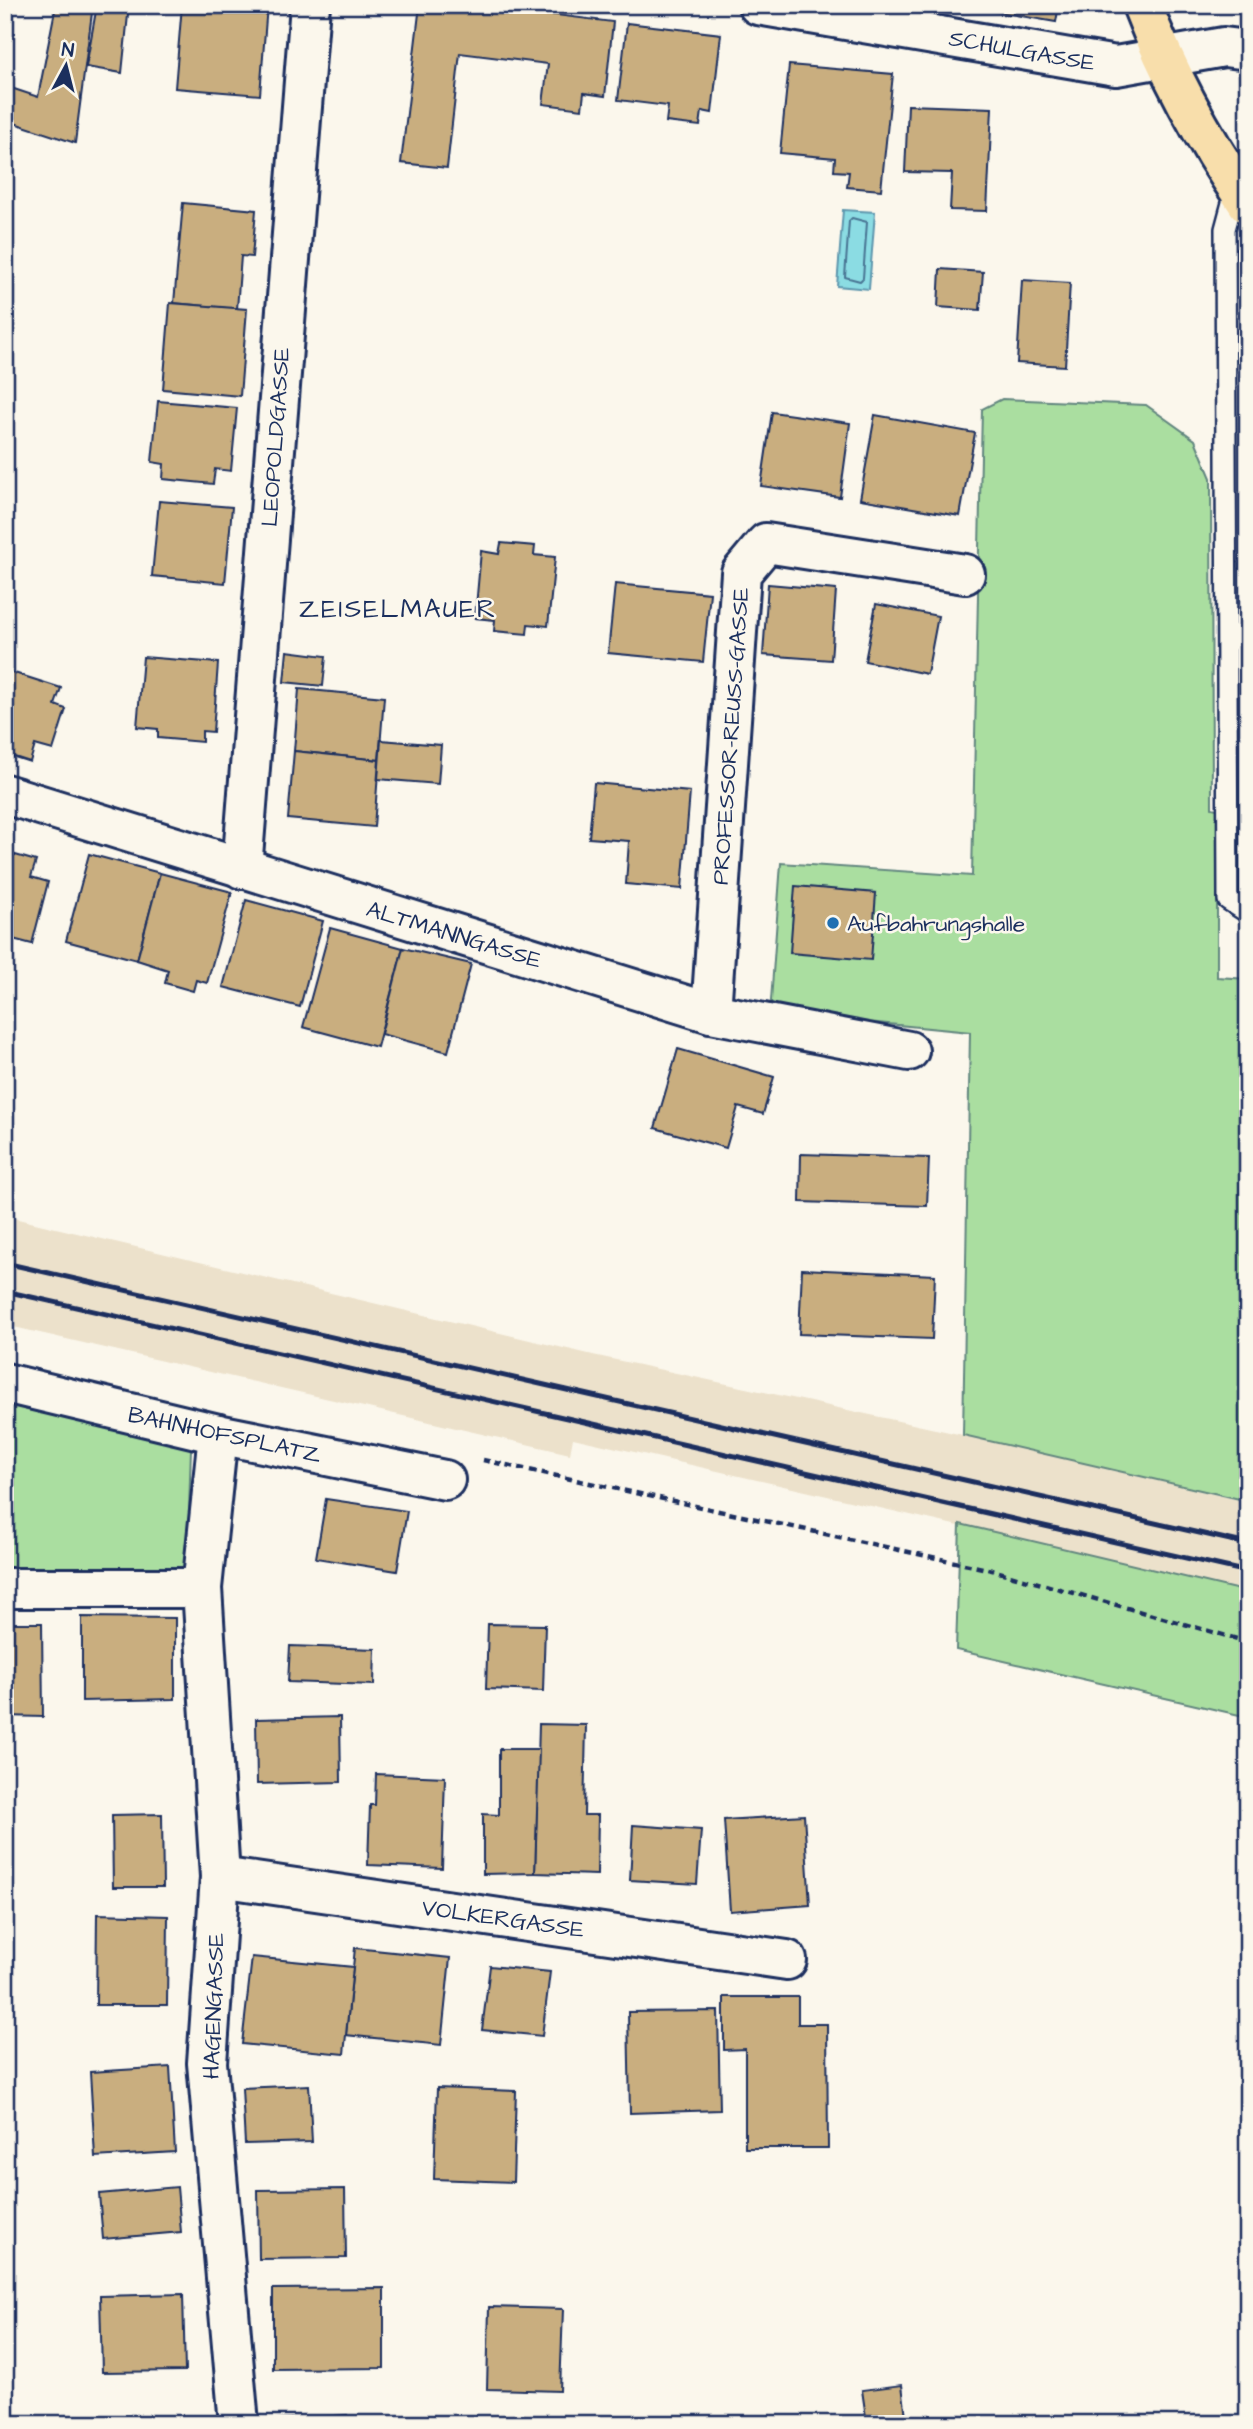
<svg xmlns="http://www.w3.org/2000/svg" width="1253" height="2429" viewBox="0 0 1253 2429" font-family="'Architects Daughter',sans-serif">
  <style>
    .built { fill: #ece1cb }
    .green { fill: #aadea0; stroke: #62867f; stroke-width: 2 }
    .water { fill: #8bdce3; stroke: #5e97ae; stroke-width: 2 }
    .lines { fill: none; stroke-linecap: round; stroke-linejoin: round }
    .shore { stroke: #487493; stroke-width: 2 }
    .building { fill: #c9ae7f; stroke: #1b2f5e; stroke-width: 2 }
    .service-casing { stroke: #1b2f5e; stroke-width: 24 }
    .minor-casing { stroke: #1b2f5e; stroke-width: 44 }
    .primary-casing { stroke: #1b2f5e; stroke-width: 44 }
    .path { stroke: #1b2f5e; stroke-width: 4.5; stroke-dasharray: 7 5; stroke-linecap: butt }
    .service { stroke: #fbf7ec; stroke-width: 19 }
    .minor { stroke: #fbf7ec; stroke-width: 38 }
    .primary { stroke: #f8deab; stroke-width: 38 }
    .rail { stroke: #1b2f5e; stroke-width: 5 }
    .poi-dot { fill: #1f6fb2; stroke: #fbf7ec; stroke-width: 2.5 }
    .labels { text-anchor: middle; stroke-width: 5; stroke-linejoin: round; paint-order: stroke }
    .street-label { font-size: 23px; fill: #1b2f5e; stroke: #fbf7ec }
    .poi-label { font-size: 23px; fill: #1b2f5e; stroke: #fbf7ec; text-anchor: start }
    .quarter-label { font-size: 26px; letter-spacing: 2px; fill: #1b2f5e; stroke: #fbf7ec }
  </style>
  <rect width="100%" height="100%" fill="#fbf7ec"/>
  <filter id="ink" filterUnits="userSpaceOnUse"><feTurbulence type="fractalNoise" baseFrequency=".0143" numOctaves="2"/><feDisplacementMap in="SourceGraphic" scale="14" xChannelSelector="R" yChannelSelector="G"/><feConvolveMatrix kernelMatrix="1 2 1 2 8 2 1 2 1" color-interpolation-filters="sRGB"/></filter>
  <g filter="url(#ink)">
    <path class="built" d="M5 1216 593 1355 963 1435 1248 1502V1592L573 1438 570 1454 5 1325Z"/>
    <g class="green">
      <path d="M1002 399 1146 405 1195 440 1211 478 1212 808 1217 809V977L1248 979V1501L963 1435 970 1032 774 1013 771 1001 781 863 972 876 982 409Z"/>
      <path d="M5 1402 191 1448 187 1572 5 1571Z"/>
      <path d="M960 1524 1248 1592V1717L956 1650Z"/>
    </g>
    <path class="water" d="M843 210 875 212 869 289 837 286Z"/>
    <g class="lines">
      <path class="shore" d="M852 218 867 222 863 278 860 281 845 277 849 221Z"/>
    </g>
    <g class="building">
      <path d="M56 5H93L75 143 5 120V86L38 97Z"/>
      <path d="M97 5H129L122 73 86 67Z"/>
      <path d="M182 5H267L260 95 175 88Z"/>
      <path d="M420 5H476L613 22 605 96 584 93 582 109 543 104 548 64 460 53 447 168 401 163Z"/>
      <path d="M957 5H1059L1056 22Z"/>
      <path d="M627 23 721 34 712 113 702 111 700 126 666 122 668 106 618 100Z"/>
      <path d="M789 65 893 74 881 190 847 187 849 172 834 171 835 158 780 153Z"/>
      <path d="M908 105 992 108 987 211 950 210 952 173 905 172Z"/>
      <path d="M183 203 256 210 252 257 241 256 237 309 174 303Z"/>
      <path d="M940 269 983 272 980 310 938 307Z"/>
      <path d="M1022 280 1070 283 1065 366 1017 363Z"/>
      <path d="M170 303 247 309 240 396 163 389Z"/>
      <path d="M158 401 237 408 231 471 215 469 213 484 163 479 164 464 152 462Z"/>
      <path d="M772 412 850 423 840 497 761 486Z"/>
      <path d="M875 415 975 433 960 516 860 499Z"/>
      <path d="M159 501 232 507 225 583 152 576Z"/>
      <path d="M501 543 535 546 534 555 555 557 548 626 528 624 527 634 494 631 495 620 475 618 481 551 499 554Z"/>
      <path d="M615 584 710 593 703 662 608 653Z"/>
      <path d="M768 584 836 590 831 660 763 655Z"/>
      <path d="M876 604 938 616 927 674 865 661Z"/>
      <path d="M287 651 326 656 323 686 284 682Z"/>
      <path d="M143 657 218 663 213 732 202 731V742L158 738V729L137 727Z"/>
      <path d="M5 670 61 688 55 705 66 709 53 750 35 745 30 762 5 754Z"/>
      <path d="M299 689 384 697 379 760 294 751Z"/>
      <path d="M381 740 441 745 438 784 378 779Z"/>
      <path d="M294 751 379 760 374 827 288 819Z"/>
      <path d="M594 783 690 792 682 889 626 884 629 841 589 838Z"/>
      <path d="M5 852 36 861 31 877 48 882 32 944 5 937Z"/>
      <path d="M89 854 160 873 137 960 66 941Z"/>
      <path d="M160 873 232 892 207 983 196 980 193 991 165 983 168 970 137 960Z"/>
      <path d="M795 886 876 893 871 960 790 953Z"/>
      <path d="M246 900 323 921 300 1007 223 987Z"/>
      <path d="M330 928 403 948 377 1047 303 1027Z"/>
      <path d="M403 948 471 964 448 1052 381 1034Z"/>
      <path d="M678 1049 774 1077 763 1114 738 1107 726 1148 655 1128Z"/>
      <path d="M801 1154 929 1158 927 1206 800 1202Z"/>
      <path d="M802 1269 935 1275 932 1339 799 1334Z"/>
      <path d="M326 1499 407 1511 397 1571 316 1558Z"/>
      <path d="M82 1617 175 1618V1699L82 1701Z"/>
      <path d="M5 1623H42L43 1717 5 1716Z"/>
      <path d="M488 1624 545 1625 543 1691 486 1689Z"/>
      <path d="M290 1646 375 1649 374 1685 288 1682Z"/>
      <path d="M340 1717 341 1782 257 1784 256 1719Z"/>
      <path d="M539 1724 586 1725 584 1815H598L597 1875 535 1873Z"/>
      <path d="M499 1749H539L535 1873 483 1874V1814L499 1815Z"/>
      <path d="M376 1774 445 1777 442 1868 368 1865 370 1805H375Z"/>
      <path d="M162 1814 163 1887H113L112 1815Z"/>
      <path d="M804 1815 810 1905 730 1911 724 1820Z"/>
      <path d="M633 1825 701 1830 697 1884 630 1880Z"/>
      <path d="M97 1914 168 1916 167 2005H96Z"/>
      <path d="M355 1948 450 1958 441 2045 346 2035Z"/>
      <path d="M252 1957 353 1967 344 2054 242 2044Z"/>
      <path d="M490 1966 550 1972 542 2036 482 2030Z"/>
      <path d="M724 1997H798V2024H827L828 2148H745V2049L724 2050Z"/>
      <path d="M718 2011 720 2110 630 2113 628 2012Z"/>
      <path d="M170 2067 175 2152 95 2157 90 2072Z"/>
      <path d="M309 2085 312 2142 245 2144 242 2088Z"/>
      <path d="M437 2088 516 2091 513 2182 434 2179Z"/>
      <path d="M177 2187 181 2232 103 2239 99 2194Z"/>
      <path d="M345 2189 346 2258 259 2259 258 2190Z"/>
      <path d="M384 2288V2368L273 2369V2289Z"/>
      <path d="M183 2294 185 2371 102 2372 100 2296Z"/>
      <path d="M489 2307 563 2309 560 2391 487 2389Z"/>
      <path d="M902 2385 907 2424H867L862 2390Z"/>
      <path d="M347 2415 348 2424H276V2420Z"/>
    </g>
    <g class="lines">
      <g class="service-casing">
        <path id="service" d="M1236 188 1225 229 1228 900 1248 913"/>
      </g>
      <g class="minor-casing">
        <g id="minor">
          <path d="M758 5 1116 66 1224 47 1248 50"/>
          <path d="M5 794 711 1013 909 1051"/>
          <path d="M242 869 310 5"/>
          <path d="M711 1013 741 573 766 543 965 574"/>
          <path d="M5 1383 218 1434 445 1480"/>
          <path d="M218 1434 202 1588 220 1877 207 2063 239 2424"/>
          <path d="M5 1588H202"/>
          <path d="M220 1877 787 1960"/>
        </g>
      </g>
      <g class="primary-casing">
        <path id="primary" d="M1142 5C1169 76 1205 141 1248 204"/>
      </g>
      <path class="path" d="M483 1460 992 1570 1248 1642"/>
      <use href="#service" class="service"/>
      <use href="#minor" class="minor"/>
      <use href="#primary" class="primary"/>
      <g class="rail">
        <path d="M5 1263 1248 1544"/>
        <path d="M5 1291 1248 1572"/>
      </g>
    </g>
  </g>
  <circle class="poi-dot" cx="833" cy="923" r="7"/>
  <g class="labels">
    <g class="street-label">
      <text transform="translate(1022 50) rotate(10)" y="8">SCHULGASSE</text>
      <text transform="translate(275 437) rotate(-86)" y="8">LEOPOLDGASSE</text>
      <text transform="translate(730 736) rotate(-86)" y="8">PROFESSOR-REUSS-GASSE</text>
      <text transform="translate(454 934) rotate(17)" y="8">ALTMANNGASSE</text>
      <text transform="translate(225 1434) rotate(12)" y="8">BAHNHOFSPLATZ</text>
      <text transform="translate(503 1918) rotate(8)" y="8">VOLKERGASSE</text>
      <text transform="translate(213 2006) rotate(-88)" y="8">HAGENGASSE</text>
    </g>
    <g class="poi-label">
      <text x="847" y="931">Aufbahrungshalle</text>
    </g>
    <g class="quarter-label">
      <text x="398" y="617">ZEISELMAUER</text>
    </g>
  </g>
  <rect width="1253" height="2429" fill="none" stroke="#fbf7ec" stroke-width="28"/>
  <rect x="14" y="14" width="1225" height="2401" fill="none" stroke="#1b2f5e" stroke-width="2.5" filter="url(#ink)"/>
  <g transform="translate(66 66) rotate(7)" stroke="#fbf7ec" stroke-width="5" paint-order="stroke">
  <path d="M0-5L12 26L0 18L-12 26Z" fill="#1b2f5e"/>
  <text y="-10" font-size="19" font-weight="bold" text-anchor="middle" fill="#1b2f5e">N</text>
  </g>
</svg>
